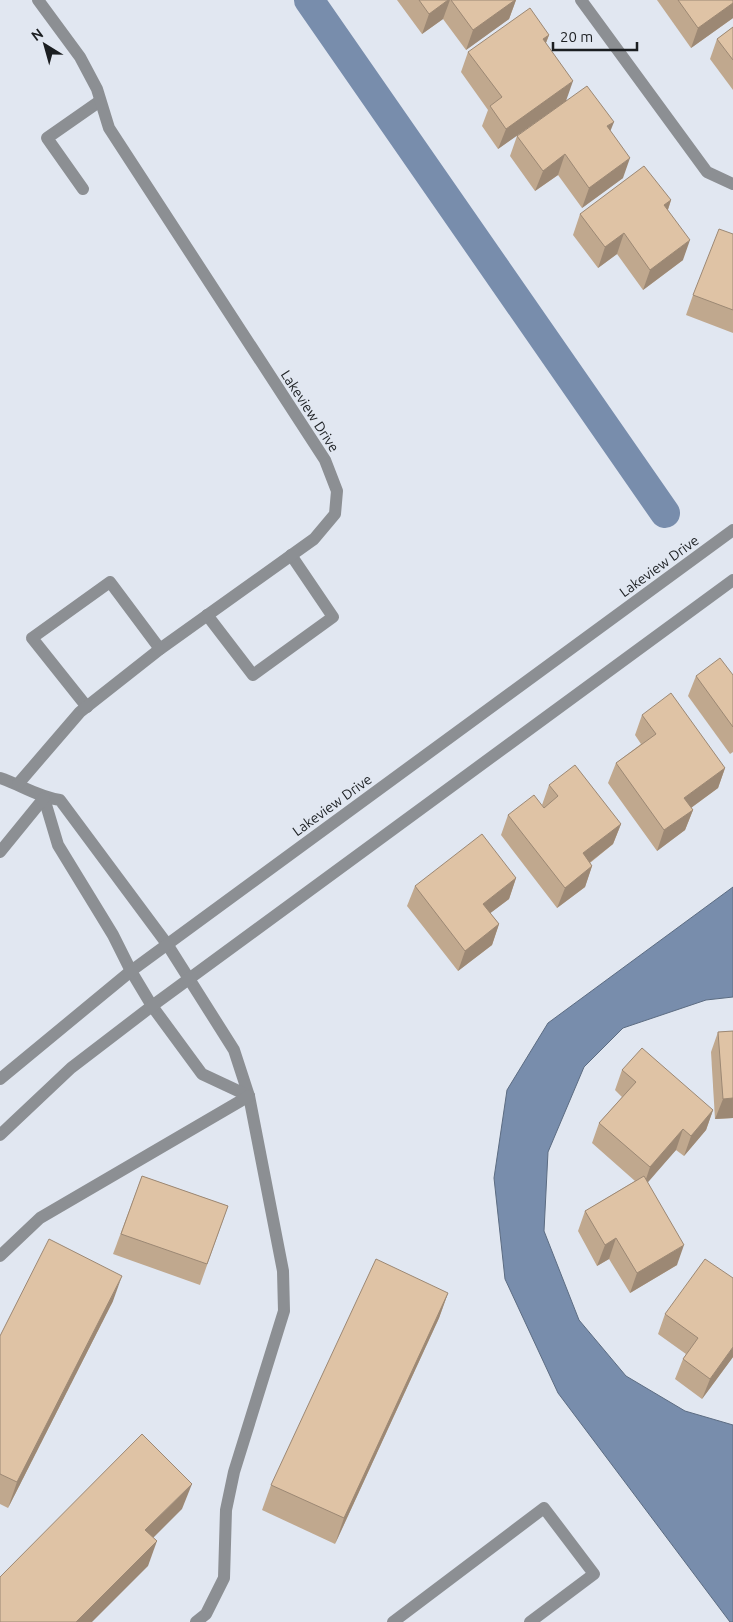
<svg xmlns="http://www.w3.org/2000/svg" width="733" height="1622" viewBox="0 0 733 1622" font-family="Ubuntu,sans-serif">
  <style>
    .water { fill: #788dac; stroke: #5c6c82 }
    .lines { fill: none; stroke-linecap: round; stroke-linejoin: round }
    .canal { stroke: #788dac; stroke-width: 30 }
    .minor { stroke: #8c8f93; stroke-width: 12 }
    .wall { fill: #c0a88e }
    .shaded-wall { fill: #9c8874 }
    .building { fill: #dfc3a5; stroke: #9c8874 }
    .labels { text-anchor: middle; stroke-width: 4; stroke-linejoin: round; paint-order: stroke }
    .street-label { font-size: 14px; fill: #1b1e21; stroke: #e1e7f1 }
  </style>
  <rect width="100%" height="100%" fill="#e1e7f1"/>
  <path class="water" d="M733 887V997L706 1000 623 1028 584 1067 548 1152 544 1231 579 1320 626 1376 685 1411 733 1425V1622H730L558 1393 505 1279 494 1178 507 1090 548 1023Z"/>
  <g class="lines">
    <path class="canal" d="M309 0 665 513"/>
    <g class="minor">
      <path d="M581 0 707 172 733 184"/>
      <path d="M83 189 47 138 100 101"/>
      <path d="M207 615 253 675 333 617 291 555"/>
      <path d="M87 707 32 638 110 582 160 649"/>
      <path d="M0 778C21 785 38 797 60 800L167 944 234 1050 249 1096 283 1271 284 1311 234 1472 226 1510 224 1578 206 1614 196 1622"/>
      <path d="M18 784 80 712 160 649 314 539 335 514 337 491 325 460 109 128 97 89 80 57 38 0"/>
      <path d="M44 798 58 845 113 935 131 971 152 1006 202 1074 249 1096"/>
      <path d="M0 852 44 798"/>
      <path d="M0 1079 131 971 733 530"/>
      <path d="M0 1135 71 1068 152 1006 733 580"/>
      <path d="M0 1256 40 1218 249 1096"/>
      <path d="M393 1622 544 1508 594 1574 530 1622"/>
    </g>
  </g>
  <g class="wall">
    <path d="M397 0H516L509 19 466 50 443 19 422 34Z"/>
    <path d="M657 0H733V18L691 48Z"/>
    <path d="M733 27V90L710 59 717 39Z"/>
    <path d="M549 35 546 43 566 101 610 131 623 178 582 208 558 175 535 191 510 156 517 136 565 101 498 149 482 126 488 110 461 72 468 52Z"/>
    <path d="M671 200 668 210 683 260 643 290 617 254 598 268 573 235 580 214Z"/>
    <path d="M733 234V333L686 315 693 295Z"/>
    <path d="M733 675V752L730 754 688 696 696 676Z"/>
    <path d="M642 715 725 768 718 788 691 808 693 810 685 830 657 851 608 783 616 763 641 744 635 735Z"/>
    <path d="M549 785 621 824 613 844 590 863 592 866 585 887 557 908 501 835 508 815 544 808 542 805Z"/>
    <path d="M516 878 509 899 490 913 499 924 492 945 458 971 407 906 415 886Z"/>
    <path d="M733 1031V1118L715 1119 711 1052 718 1032Z"/>
    <path d="M622 1070 713 1110 706 1130 684 1156 676 1150 647 1182 677 1265 630 1293 609 1259 597 1266 578 1231 585 1211 635 1181 592 1143 599 1123 622 1097 615 1090Z"/>
    <path d="M142 1176 228 1206 200 1285 113 1254Z"/>
    <path d="M448 1293 439 1318 335 1544 262 1510 271 1485Z"/>
    <path d="M113 1301 8 1508 0 1504V1336Z"/>
    <path d="M665 1314 733 1357 702 1399 675 1379 683 1359 686 1354 658 1334Z"/>
  </g>
  <g class="shaded-wall">
    <path d="M448 0H450L443 19 422 34 429 14Z"/>
    <path d="M515 0H516L509 19 466 50 473 30Z"/>
    <path d="M733 3V18L691 48 698 28Z"/>
    <path d="M549 35 541 55 543 39Z"/>
    <path d="M573 81 566 101 498 149 506 129Z"/>
    <path d="M614 122 606 142 607 126Z"/>
    <path d="M565 154 558 175 535 191 543 171Z"/>
    <path d="M630 158 623 178 582 208 589 188Z"/>
    <path d="M671 200 664 221V205Z"/>
    <path d="M624 233 617 254 598 268 605 247Z"/>
    <path d="M690 240 683 260 643 290 650 270Z"/>
    <path d="M725 768 718 788 677 818 684 798Z"/>
    <path d="M693 810 685 830 657 851 664 830Z"/>
    <path d="M621 824 613 844 575 874 583 853Z"/>
    <path d="M592 866 585 887 557 908 565 888Z"/>
    <path d="M516 878 509 899 476 924 483 904Z"/>
    <path d="M499 924 492 945 458 971 465 951Z"/>
    <path d="M733 1098V1118L715 1119 723 1099Z"/>
    <path d="M713 1110 706 1130 684 1156 691 1136Z"/>
    <path d="M683 1129 676 1150 643 1188 650 1167Z"/>
    <path d="M616 1238 609 1259 597 1266 605 1245Z"/>
    <path d="M684 1245 677 1265 630 1293 637 1273Z"/>
    <path d="M122 1276 113 1301 8 1508 17 1482Z"/>
    <path d="M448 1293 439 1318 335 1544 344 1518Z"/>
    <path d="M733 1347V1357L702 1399 710 1379Z"/>
    <path d="M192 1484 182 1509 136 1555 145 1530Z"/>
    <path d="M157 1541 148 1566 92 1622H76Z"/>
  </g>
  <g class="building">
    <path d="M419 0H448L429 14Z"/>
    <path d="M451 0H515L473 30Z"/>
    <path d="M678 0H733V3L698 28Z"/>
    <path d="M530 8 549 35 543 39 573 81 506 129 490 106 502 97 468 52Z"/>
    <path d="M733 27V60L717 39Z"/>
    <path d="M587 86 614 122 607 126 630 158 589 188 565 154 543 171 517 136Z"/>
    <path d="M644 166 671 200 664 205 690 240 650 270 624 233 605 247 580 214Z"/>
    <path d="M719 229 733 234V310L693 295Z"/>
    <path d="M720 658 733 675V727L696 676Z"/>
    <path d="M671 693 725 768 684 798 693 810 664 830 616 763 656 734 642 715Z"/>
    <path d="M575 765 621 824 583 853 592 866 565 888 508 815 534 795 544 808 558 796 549 785Z"/>
    <path d="M482 834 516 878 483 904 499 924 465 951 415 886Z"/>
    <path d="M733 1031V1098L723 1099 718 1032Z"/>
    <path d="M642 1048 713 1110 691 1136 683 1129 650 1167 599 1123 636 1082 622 1070Z"/>
    <path d="M142 1176 228 1206 207 1264 121 1234Z"/>
    <path d="M644 1176 684 1245 637 1273 616 1238 605 1245 585 1211Z"/>
    <path d="M49 1239 122 1276 17 1482 0 1474V1336Z"/>
    <path d="M376 1259 448 1293 344 1518 271 1485Z"/>
    <path d="M705 1259 733 1278V1347L710 1379 683 1359 698 1338 665 1314Z"/>
    <path d="M142 1434 192 1484 145 1530 157 1541 76 1622H0V1577Z"/>
  </g>
  <g class="labels">
    <g class="street-label">
      <text transform="translate(310 411) rotate(57)" y="5">Lakeview Drive</text>
      <text transform="translate(659 566) rotate(-36)" y="5">Lakeview Drive</text>
      <text transform="translate(332 805) rotate(-36)" y="5">Lakeview Drive</text>
    </g>
  </g>
  <g transform="translate(45 45) rotate(323)" stroke="#e1e7f1" stroke-width="4" paint-order="stroke">
  <path d="M0-4L9 19L0 12L-9 19Z" fill="#1b1e21"/>
  <text y="-8" font-size="14" font-weight="bold" text-anchor="middle" fill="#1b1e21">N</text>
  </g>
  <path d="M553 42v8h84v-8" fill="none" stroke="#1b1e21" stroke-width="2.5"/>
  <text x="560" y="42" font-size="15" fill="#1b1e21" stroke="#e1e7f1" stroke-width="4" paint-order="stroke">20 m</text>
</svg>
